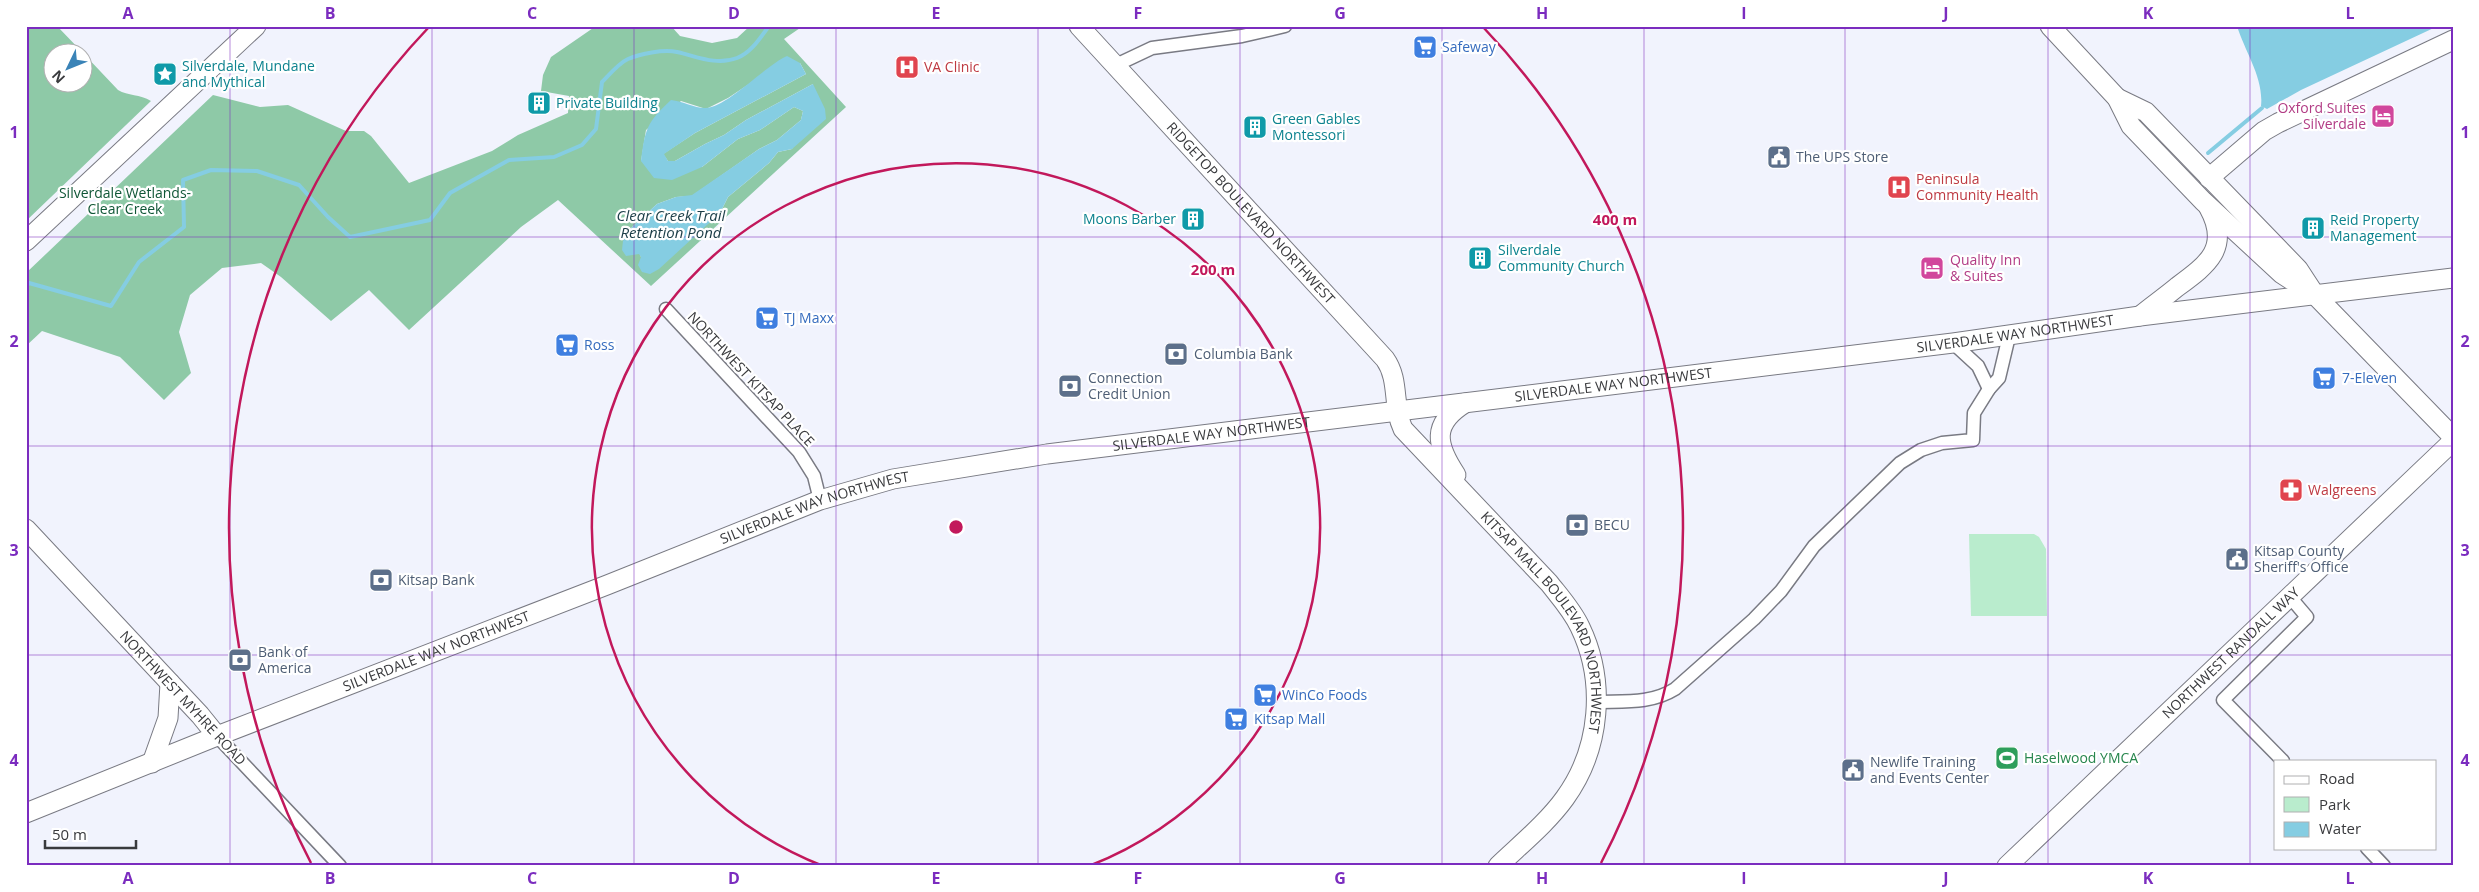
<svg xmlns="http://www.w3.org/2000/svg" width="2479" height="892" viewBox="0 0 2479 892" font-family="'Open Sans',sans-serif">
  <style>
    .green { fill: #b9eccd }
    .forest { fill: #8ec9a7; fill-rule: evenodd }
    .water { fill: #85cde2 }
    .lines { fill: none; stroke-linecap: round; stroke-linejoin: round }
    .stream { stroke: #85cde2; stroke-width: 4 }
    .street-casing { stroke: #797a83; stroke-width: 15 }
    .secondary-casing { stroke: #797a83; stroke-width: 21 }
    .street { stroke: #fff; stroke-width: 12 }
    .secondary { stroke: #fff; stroke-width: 19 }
    .grid { fill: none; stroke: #7b2cbf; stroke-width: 1; stroke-opacity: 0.55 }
    .ring { fill: none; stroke: #c2185b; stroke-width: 2.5 }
    .labels { text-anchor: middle; stroke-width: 4.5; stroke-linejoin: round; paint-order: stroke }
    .shop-label { font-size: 14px; fill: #366cbe; stroke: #fff; text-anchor: start }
    .culture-label { font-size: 14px; fill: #0d838f; stroke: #fff; text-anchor: start }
    .health-label { font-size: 14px; fill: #be3a42; stroke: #fff; text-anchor: start }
    .hotel-label { font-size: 14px; fill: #b23c85; stroke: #fff; text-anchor: end }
    .service-label { font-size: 14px; fill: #4e5e75; stroke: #fff; text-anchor: start }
    .park-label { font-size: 14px; fill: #0f5636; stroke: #fff }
    .street-label { font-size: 14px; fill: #393a3d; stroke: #fff }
    .leisure-label { font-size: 14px; fill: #27864d; stroke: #fff; text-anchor: start }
    .water-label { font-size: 15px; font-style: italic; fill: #1b3d47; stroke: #fff }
    .centre { fill: #c2185b; stroke: #fff; stroke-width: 2.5 }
    .ring-label { font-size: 15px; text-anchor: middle; font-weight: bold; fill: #c2185b; stroke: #fff; stroke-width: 4.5; stroke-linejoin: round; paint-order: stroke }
    .neatline { fill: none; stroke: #7b2cbf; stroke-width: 2 }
    .grid-label { font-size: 16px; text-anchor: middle; font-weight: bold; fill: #7b2cbf }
  </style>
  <rect width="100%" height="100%" fill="#f1f3fd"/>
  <path class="green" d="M1969 534H2034L2039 537 2046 549 2047 616H1971Z"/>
  <g class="forest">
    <path d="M26 26H57L82 52H52V82H82L83 53 118 90C128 96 140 94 151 101L26 221Z"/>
    <path d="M596 26H671L680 36 712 43 737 38 750 26H803L784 39 846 107 651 286 558 200 521 227 409 330 369 290 331 321 281 277 261 263 222 268 190 295 179 332 191 373 164 400 120 357 42 331 26 346V273L213 95 260 107 288 105 346 131H364L371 136 409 183 492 151 518 135 568 113 569 96 541 91 543 75 551 57ZM800 63 806 74 695 133 663 154 668 161H675L705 144 724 135 746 120 813 84 792 149 778 152 769 163 728 197 720 213 641 257 630 229 657 204 676 197 692 196 759 149 777 140 801 120 803 111 794 107 760 130 738 139 702 167 641 161 646 130 681 101 706 109 728 98 749 84Z"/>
  </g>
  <g class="water">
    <path d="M2237 26H2438L2301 90 2267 109 2261 106C2264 78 2245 52 2237 26Z"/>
    <path d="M787 56 800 63 806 74 695 133 664 154 668 161H675L705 144 724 135 746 120 813 84 825 109 826 119 792 149 778 152 769 163 728 197 720 213 659 269 650 274 642 272 638 265 641 257 639 254 626 256 622 250 623 241 630 229 657 204 676 197 692 195 759 149 777 140 801 120 803 111 794 107 760 130 738 139 702 167 672 180 654 178 641 161C645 129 647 122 671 100 683 101 694 108 705 108 725 109 766 65 787 56Z"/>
  </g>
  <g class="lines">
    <g class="stream">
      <path d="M2208 153 2262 108"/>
      <path d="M26 286 29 283 111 306 139 262 184 227 183 180 211 170 257 171 299 185 328 217 350 237 430 220 450 193 509 160 554 157 582 145 596 129 602 82C609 75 619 63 628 59 640 54 663 49 677 52 696 56 716 66 737 58 751 53 760 38 769 26"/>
    </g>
    <g class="street-casing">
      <g id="street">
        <path d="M1116 65 1152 48 1242 36 1285 26"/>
        <path d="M666 309 799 452 814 476 820 500"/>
        <path d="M1953 343 1978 366 1989 389"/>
        <path d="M1597 702C1624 701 1651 704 1675 689L1754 619 1781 591 1814 546 1900 463 1921 450 1942 443 1973 440 1974 413 1989 389 1999 378 2009 336"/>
        <path d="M217 736 340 866"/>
        <path d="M2283 761 2223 700 2307 617 2290 597"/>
        <path d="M2367 848 2384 866"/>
      </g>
    </g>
    <g class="secondary-casing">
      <g id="secondary">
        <path id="s1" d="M1079 26 1385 359C1400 380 1392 406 1403 429L1549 583C1560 597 1572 610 1580 627 1606 681 1601 748 1565 798 1547 823 1521 844 1498 866"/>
        <path d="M2050 26 2117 98 2131 126 2203 201 2282 274 2310 292"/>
        <path d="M2117 98 2146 112 2298 269 2315 295 2453 437"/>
        <path d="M2209 178 2264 131 2278 123 2453 40"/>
        <path d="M26 241 256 26"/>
        <path d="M2140 316C2152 306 2165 297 2177 287 2207 265 2231 248 2209 208"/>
        <path d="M1456 475C1436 445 1431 424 1465 403"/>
        <path d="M26 529 200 715 217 736"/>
        <path d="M152 763 168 718 170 683"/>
        <path id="s2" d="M26 813 217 736 607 585 820 500 893 479 1047 454 1953 343 2140 316 2453 278"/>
        <path id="s3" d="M2007 866 2453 441"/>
      </g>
    </g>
    <use href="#street" class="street"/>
    <use href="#secondary" class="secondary"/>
  </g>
  <path class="grid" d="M230 26V866M432 26V866M634 26V866M836 26V866M1038 26V866M1240 26V866M1442 26V866M1644 26V866M1845 26V866M2048 26V866M2250 26V866M26 237H2453M26 446H2453M26 655H2453"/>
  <g class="ring">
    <path d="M823 866A364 364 0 1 1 1089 866"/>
    <path d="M311 863A727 727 0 0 1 429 27M1483 27A727 727 0 0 1 1601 863"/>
  </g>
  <defs>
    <g id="supermarket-square" transform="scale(1.25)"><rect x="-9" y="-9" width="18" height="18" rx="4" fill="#3f7fe0" stroke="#fff"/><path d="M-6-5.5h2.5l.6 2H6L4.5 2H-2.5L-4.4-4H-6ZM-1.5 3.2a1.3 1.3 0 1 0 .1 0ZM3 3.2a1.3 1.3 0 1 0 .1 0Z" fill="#fff"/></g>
    <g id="hospital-square" transform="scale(1.25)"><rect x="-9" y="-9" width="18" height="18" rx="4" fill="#e0444e" stroke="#fff"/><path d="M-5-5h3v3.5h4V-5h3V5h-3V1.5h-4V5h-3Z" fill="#fff"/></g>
    <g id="sight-square" transform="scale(1.25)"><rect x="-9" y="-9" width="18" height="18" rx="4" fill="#0f9aa8" stroke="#fff"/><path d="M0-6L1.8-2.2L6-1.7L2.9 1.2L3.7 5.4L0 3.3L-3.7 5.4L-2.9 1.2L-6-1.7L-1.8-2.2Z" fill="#fff"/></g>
    <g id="building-square" transform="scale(1.25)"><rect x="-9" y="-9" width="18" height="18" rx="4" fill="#0f9aa8" stroke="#fff"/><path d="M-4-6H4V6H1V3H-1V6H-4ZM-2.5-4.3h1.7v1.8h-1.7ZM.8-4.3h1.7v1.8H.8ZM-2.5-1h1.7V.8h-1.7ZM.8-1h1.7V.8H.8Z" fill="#fff"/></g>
    <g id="hotel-square" transform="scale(1.25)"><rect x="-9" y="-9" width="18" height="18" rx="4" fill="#d1479c" stroke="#fff"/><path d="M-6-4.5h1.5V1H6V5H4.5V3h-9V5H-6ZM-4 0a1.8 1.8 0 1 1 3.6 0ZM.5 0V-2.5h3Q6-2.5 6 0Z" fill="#fff"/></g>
    <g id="civic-square" transform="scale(1.25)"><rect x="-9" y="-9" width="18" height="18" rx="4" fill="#5c6f8a" stroke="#fff"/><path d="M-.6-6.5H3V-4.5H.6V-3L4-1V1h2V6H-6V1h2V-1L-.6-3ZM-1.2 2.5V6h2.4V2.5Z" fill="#fff"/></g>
    <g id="bank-square" transform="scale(1.25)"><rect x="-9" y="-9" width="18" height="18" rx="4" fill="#5c6f8a" stroke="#fff"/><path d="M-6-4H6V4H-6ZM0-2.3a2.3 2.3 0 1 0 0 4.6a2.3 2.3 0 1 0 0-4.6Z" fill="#fff"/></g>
    <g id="pharmacy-square" transform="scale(1.25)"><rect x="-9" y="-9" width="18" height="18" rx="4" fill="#e0444e" stroke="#fff"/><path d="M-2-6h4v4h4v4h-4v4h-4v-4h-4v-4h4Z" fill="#fff"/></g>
    <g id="stadium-square" transform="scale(1.25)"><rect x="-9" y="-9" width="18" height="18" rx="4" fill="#2e9e5b" stroke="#fff"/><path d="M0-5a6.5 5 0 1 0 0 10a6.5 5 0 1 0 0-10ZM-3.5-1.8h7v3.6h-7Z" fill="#fff"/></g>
  </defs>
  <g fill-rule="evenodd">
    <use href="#supermarket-square" x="1425" y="47"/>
    <use href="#hospital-square" x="907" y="67"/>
    <use href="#sight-square" x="165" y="74"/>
    <use href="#building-square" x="539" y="103"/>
    <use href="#hotel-square" x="2383" y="116"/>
    <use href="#building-square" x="1255" y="127"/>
    <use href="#civic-square" x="1779" y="157"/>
    <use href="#hospital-square" x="1899" y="187"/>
    <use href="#building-square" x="1193" y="219"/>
    <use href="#building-square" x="2313" y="228"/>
    <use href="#building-square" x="1480" y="258"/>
    <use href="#hotel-square" x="1932" y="268"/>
    <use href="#supermarket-square" x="767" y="318"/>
    <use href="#supermarket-square" x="567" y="345"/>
    <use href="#bank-square" x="1176" y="354"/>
    <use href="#supermarket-square" x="2324" y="378"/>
    <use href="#bank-square" x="1070" y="386"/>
    <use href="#pharmacy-square" x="2291" y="490"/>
    <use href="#bank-square" x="1577" y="525"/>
    <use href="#civic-square" x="2237" y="559"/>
    <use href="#bank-square" x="381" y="580"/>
    <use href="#bank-square" x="240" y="660"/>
    <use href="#supermarket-square" x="1265" y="695"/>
    <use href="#supermarket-square" x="1236" y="719"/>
    <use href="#stadium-square" x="2007" y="758"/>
    <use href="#civic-square" x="1853" y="770"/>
  </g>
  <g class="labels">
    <g class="shop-label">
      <text x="1442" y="52">Safeway</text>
      <text x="784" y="323">TJ Maxx</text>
      <text x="584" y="350">Ross</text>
      <text x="2342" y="383">7-Eleven</text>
      <text x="1282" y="700">WinCo Foods</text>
      <text x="1254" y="724">Kitsap Mall</text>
    </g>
    <g class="culture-label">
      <text x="182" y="71">Silverdale, Mundane<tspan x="182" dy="16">and Mythical</tspan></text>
      <text x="556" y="108">Private Building</text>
      <text x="1272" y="124">Green Gables<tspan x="1272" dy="16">Montessori</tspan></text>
      <text x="1176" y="224" text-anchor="end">Moons Barber</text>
      <text x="2330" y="225">Reid Property<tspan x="2330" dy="16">Management</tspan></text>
      <text x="1498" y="255">Silverdale<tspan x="1498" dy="16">Community Church</tspan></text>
    </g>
    <g class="health-label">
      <text x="924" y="72">VA Clinic</text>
      <text x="1916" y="184">Peninsula<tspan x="1916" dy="16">Community Health</tspan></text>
      <text x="2308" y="495">Walgreens</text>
    </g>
    <g class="hotel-label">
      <text x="2366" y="113">Oxford Suites<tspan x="2366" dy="16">Silverdale</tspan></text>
      <text x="1950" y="265" text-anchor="start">Quality Inn<tspan x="1950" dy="16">&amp; Suites</tspan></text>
    </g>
    <g class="service-label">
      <text x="1796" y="162">The UPS Store</text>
      <text x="1194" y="359">Columbia Bank</text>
      <text x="1088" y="383">Connection<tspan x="1088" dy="16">Credit Union</tspan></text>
      <text x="1594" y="530">BECU</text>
      <text x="2254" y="556">Kitsap County<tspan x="2254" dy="16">Sheriff's Office</tspan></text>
      <text x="398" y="585">Kitsap Bank</text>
      <text x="258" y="657">Bank of<tspan x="258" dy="16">America</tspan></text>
      <text x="1870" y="767">Newlife Training<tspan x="1870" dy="16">and Events Center</tspan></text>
    </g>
    <g class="park-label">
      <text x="125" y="198">Silverdale Wetlands-<tspan x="125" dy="16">Clear Creek</tspan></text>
    </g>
    <g class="street-label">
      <text dy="5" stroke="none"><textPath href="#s1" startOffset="254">RIDGETOP BOULEVARD NORTHWEST</textPath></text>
      <text dy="5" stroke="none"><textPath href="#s2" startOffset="2061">SILVERDALE WAY NORTHWEST</textPath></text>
      <text transform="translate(751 379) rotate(47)" y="5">NORTHWEST KITSAP PLACE</text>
      <text dy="5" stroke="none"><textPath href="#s2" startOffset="1656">SILVERDALE WAY NORTHWEST</textPath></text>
      <text dy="5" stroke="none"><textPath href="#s2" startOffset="1251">SILVERDALE WAY NORTHWEST</textPath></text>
      <text dy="5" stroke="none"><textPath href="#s2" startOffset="846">SILVERDALE WAY NORTHWEST</textPath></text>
      <text dy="5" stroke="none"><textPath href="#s1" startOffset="771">KITSAP MALL BOULEVARD NORTHWEST</textPath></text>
      <text dy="5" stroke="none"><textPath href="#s2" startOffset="441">SILVERDALE WAY NORTHWEST</textPath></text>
      <text dy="5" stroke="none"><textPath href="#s3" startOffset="309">NORTHWEST RANDALL WAY</textPath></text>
      <text transform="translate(183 698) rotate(47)" y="5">NORTHWEST MYHRE ROAD</text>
    </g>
    <g class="leisure-label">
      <text x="2024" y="763">Haselwood YMCA</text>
    </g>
    <g class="water-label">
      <text x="671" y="221">Clear Creek Trail<tspan x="671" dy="17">Retention Pond</tspan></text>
    </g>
  </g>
  <circle cx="956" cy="527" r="8" class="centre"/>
  <g class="ring-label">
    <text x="1615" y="225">400 m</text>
    <text x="1213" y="275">200 m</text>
  </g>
  <rect width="2479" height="892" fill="none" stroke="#ffffff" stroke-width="55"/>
  <rect x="2274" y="760" width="162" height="90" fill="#ffffff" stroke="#b0b0b1"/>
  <rect x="2284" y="776" width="25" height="8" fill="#ffffff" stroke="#b0b0b1"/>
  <text x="2319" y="784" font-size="15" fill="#393a3d">Road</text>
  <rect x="2284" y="797" width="25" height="15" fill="#b9eccd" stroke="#b0b0b1"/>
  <text x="2319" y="810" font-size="15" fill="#393a3d">Park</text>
  <rect x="2284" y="822" width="25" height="15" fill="#85cde2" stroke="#b0b0b1"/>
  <text x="2319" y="834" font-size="15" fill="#393a3d">Water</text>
  <g transform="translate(68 68) rotate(227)"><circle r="24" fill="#ffffff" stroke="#b0b0b1"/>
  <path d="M0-4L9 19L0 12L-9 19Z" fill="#3a83b7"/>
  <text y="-8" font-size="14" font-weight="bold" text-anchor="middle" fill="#393a3d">N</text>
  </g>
  <path d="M45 840v8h91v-8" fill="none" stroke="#393a3d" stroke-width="2.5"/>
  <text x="52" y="840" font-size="15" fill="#393a3d" stroke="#ffffff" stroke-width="4" paint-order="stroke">50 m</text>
  <rect x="28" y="28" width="2424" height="836" class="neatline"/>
  <g class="grid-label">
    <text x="128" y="19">A</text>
    <text x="330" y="19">B</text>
    <text x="532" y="19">C</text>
    <text x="734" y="19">D</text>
    <text x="936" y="19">E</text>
    <text x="1138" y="19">F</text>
    <text x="1340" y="19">G</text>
    <text x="1542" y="19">H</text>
    <text x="1744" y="19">I</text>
    <text x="1946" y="19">J</text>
    <text x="2148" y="19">K</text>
    <text x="2350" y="19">L</text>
    <text x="14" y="138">1</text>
    <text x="2465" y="138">1</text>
    <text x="14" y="347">2</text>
    <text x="2465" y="347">2</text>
    <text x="14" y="556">3</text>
    <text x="2465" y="556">3</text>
    <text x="14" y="766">4</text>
    <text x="2465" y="766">4</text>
    <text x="128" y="884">A</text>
    <text x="330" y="884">B</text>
    <text x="532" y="884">C</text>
    <text x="734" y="884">D</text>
    <text x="936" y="884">E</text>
    <text x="1138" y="884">F</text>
    <text x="1340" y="884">G</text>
    <text x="1542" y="884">H</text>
    <text x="1744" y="884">I</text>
    <text x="1946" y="884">J</text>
    <text x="2148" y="884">K</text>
    <text x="2350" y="884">L</text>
  </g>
</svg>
